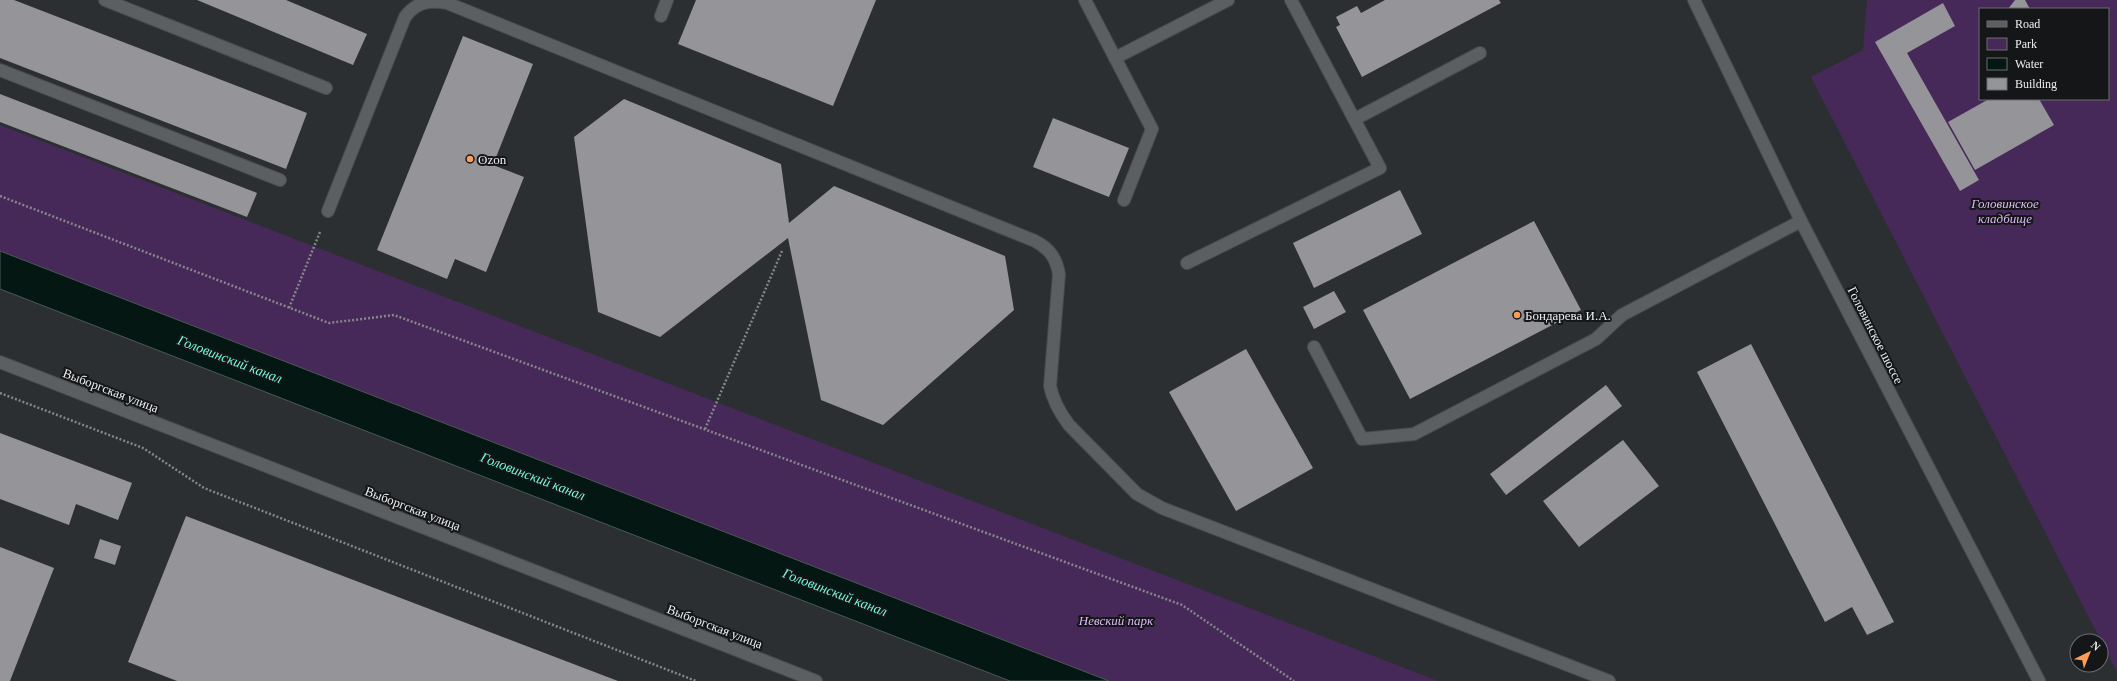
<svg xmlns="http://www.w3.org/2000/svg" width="2117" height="681" viewBox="0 0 2117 681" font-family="Georgia,serif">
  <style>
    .green { fill: #472959; fill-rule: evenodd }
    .water { fill: #051713; stroke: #4b5856 }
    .building { fill: #949499 }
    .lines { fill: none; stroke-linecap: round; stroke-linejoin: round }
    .minor-casing { stroke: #484b4d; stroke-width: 14 }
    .path { stroke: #848789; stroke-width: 2.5; stroke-dasharray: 2 2; stroke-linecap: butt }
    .minor { stroke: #5b5f62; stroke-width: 12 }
    .poi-dot { fill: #fe9c58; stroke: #151618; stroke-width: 1.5 }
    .labels { text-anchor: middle; stroke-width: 4; stroke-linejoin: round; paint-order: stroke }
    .poi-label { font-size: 13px; fill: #edeff1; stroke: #151618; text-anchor: start }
    .park-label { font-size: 13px; font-style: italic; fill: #ddb7f7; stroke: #151618 }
    .street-label { font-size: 13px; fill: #edeff1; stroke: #151618 }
    .water-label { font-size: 14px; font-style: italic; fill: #74fbdb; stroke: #151618 }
  </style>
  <rect width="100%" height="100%" fill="#2b2f31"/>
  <g class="green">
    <path d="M1867 0H2117V672L1811 77 1863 50ZM1980 9H2108V99H1980Z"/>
    <path d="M0 125 1438 681H1109L0 251Z"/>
  </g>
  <path class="water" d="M0 251 1109 681H1010L0 289Z"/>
  <g class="building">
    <path d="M0 0H14L307 113 286 169 0 58Z"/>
    <path d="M197 0H286L367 34 353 65Z"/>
    <path d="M696 0H876L833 106 678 44Z"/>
    <path d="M1385 0H1499L1501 3 1362 77 1336 27 1340 25 1336 17 1357 6 1361 13Z"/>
    <path d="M2015 0H2025L2030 9H2008Z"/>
    <path d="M1943 3 1955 26 1907 53 1979 180 1960 191 1875 42Z"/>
    <path d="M463 36 533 64 493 165 524 177 486 272 455 259 447 279 377 250Z"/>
    <path d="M0 94 257 193 247 217 0 122Z"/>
    <path d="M624 99 781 164 789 223 834 186 1005 256 1014 310 883 425 821 400 788 238 660 337 598 312 574 137Z"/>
    <path d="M1989 99H2039L2054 125 1975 170 1948 122Z"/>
    <path d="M1053 118 1129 148 1109 197 1033 167Z"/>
    <path d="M1400 190 1422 234 1314 288 1293 243Z"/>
    <path d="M1534 221 1581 310 1410 399 1363 310Z"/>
    <path d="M1334 291 1346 312 1314 329 1303 307Z"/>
    <path d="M1751 344 1894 622 1867 635 1852 607 1825 622 1697 372Z"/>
    <path d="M1246 349 1313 468 1236 511 1169 392Z"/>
    <path d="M1606 385 1622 406 1506 495 1490 474Z"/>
    <path d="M0 433 132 483 118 520 76 504 69 525 0 499Z"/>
    <path d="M1623 440 1659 486 1579 547 1543 501Z"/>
    <path d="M186 516 618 681H177L128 662Z"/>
    <path d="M100 539 121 546 115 565 94 558Z"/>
    <path d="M0 547 54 568 10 681H0Z"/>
  </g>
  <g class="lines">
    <g class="minor-casing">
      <g id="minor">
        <path d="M105 0 326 88"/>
        <path d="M1085 0 1152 129 1124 200"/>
        <path d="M1694 0 1801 221 2039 681"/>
        <path d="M661 16 667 0"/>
        <path d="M1115 58 1228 0"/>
        <path d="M0 70 280 180"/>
        <path d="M1355 119 1480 53"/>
        <path d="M328 211 405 17C416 2 429 0 447 3L1035 241C1050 249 1056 258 1059 274L1050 386C1053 401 1060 413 1069 425L1137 494 1162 508 1609 681"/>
        <path d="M1187 263 1380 168 1291 0"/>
        <path d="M1314 347 1362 439 1414 434 1596 339 1622 315 1801 221"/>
        <path d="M0 362 816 681"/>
      </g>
    </g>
    <g class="path">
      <path d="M0 196 329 323 394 315 1182 605 1294 681"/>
      <path d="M289 308 320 232"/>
      <path d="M0 393 143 448 204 488 696 681"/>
      <path d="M705 429 782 251"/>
    </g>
    <use href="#minor" class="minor"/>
  </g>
  <g class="poi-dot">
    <circle cx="470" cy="159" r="4"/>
    <circle cx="1517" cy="315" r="4"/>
  </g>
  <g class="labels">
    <g class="poi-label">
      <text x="478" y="164">Ozon</text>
      <text x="1525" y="320">Бондарева И.А.</text>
    </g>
    <g class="park-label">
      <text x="2005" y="208">Головинское<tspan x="2005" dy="15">кладбище</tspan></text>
      <text x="1116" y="625">Невский парк</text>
    </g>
    <g class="street-label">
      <text transform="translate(1876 335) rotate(63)" y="5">Головинское шоссе</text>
      <text transform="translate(111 390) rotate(21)" y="5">Выборгская улица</text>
      <text transform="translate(413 508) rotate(21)" y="5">Выборгская улица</text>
      <text transform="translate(715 626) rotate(21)" y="5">Выборгская улица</text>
    </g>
    <g class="water-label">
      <text transform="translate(230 359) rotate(21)" y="5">Головинский канал</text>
      <text transform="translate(533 476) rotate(21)" y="5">Головинский канал</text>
      <text transform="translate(835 592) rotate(21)" y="5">Головинский канал</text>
    </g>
  </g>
  <rect x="1979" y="8" width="130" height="92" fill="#151618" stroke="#6b6d6f"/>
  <rect x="1987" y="21" width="20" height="6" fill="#5b5f62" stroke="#6b6d6f"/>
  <text x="2015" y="28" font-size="12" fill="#edeff1">Road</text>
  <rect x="1987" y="38" width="20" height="12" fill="#472959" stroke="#6b6d6f"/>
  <text x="2015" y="48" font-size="12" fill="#edeff1">Park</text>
  <rect x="1987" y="58" width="20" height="12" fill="#051713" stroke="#6b6d6f"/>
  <text x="2015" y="68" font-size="12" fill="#edeff1">Water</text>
  <rect x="1987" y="78" width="20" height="12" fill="#949499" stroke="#6b6d6f"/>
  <text x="2015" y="88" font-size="12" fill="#edeff1">Building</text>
  <g transform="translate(2089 653) rotate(43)"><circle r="19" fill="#151618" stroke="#6b6d6f"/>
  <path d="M0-3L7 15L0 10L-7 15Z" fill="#fe9c58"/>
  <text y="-6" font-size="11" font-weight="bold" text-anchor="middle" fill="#edeff1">N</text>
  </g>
</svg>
